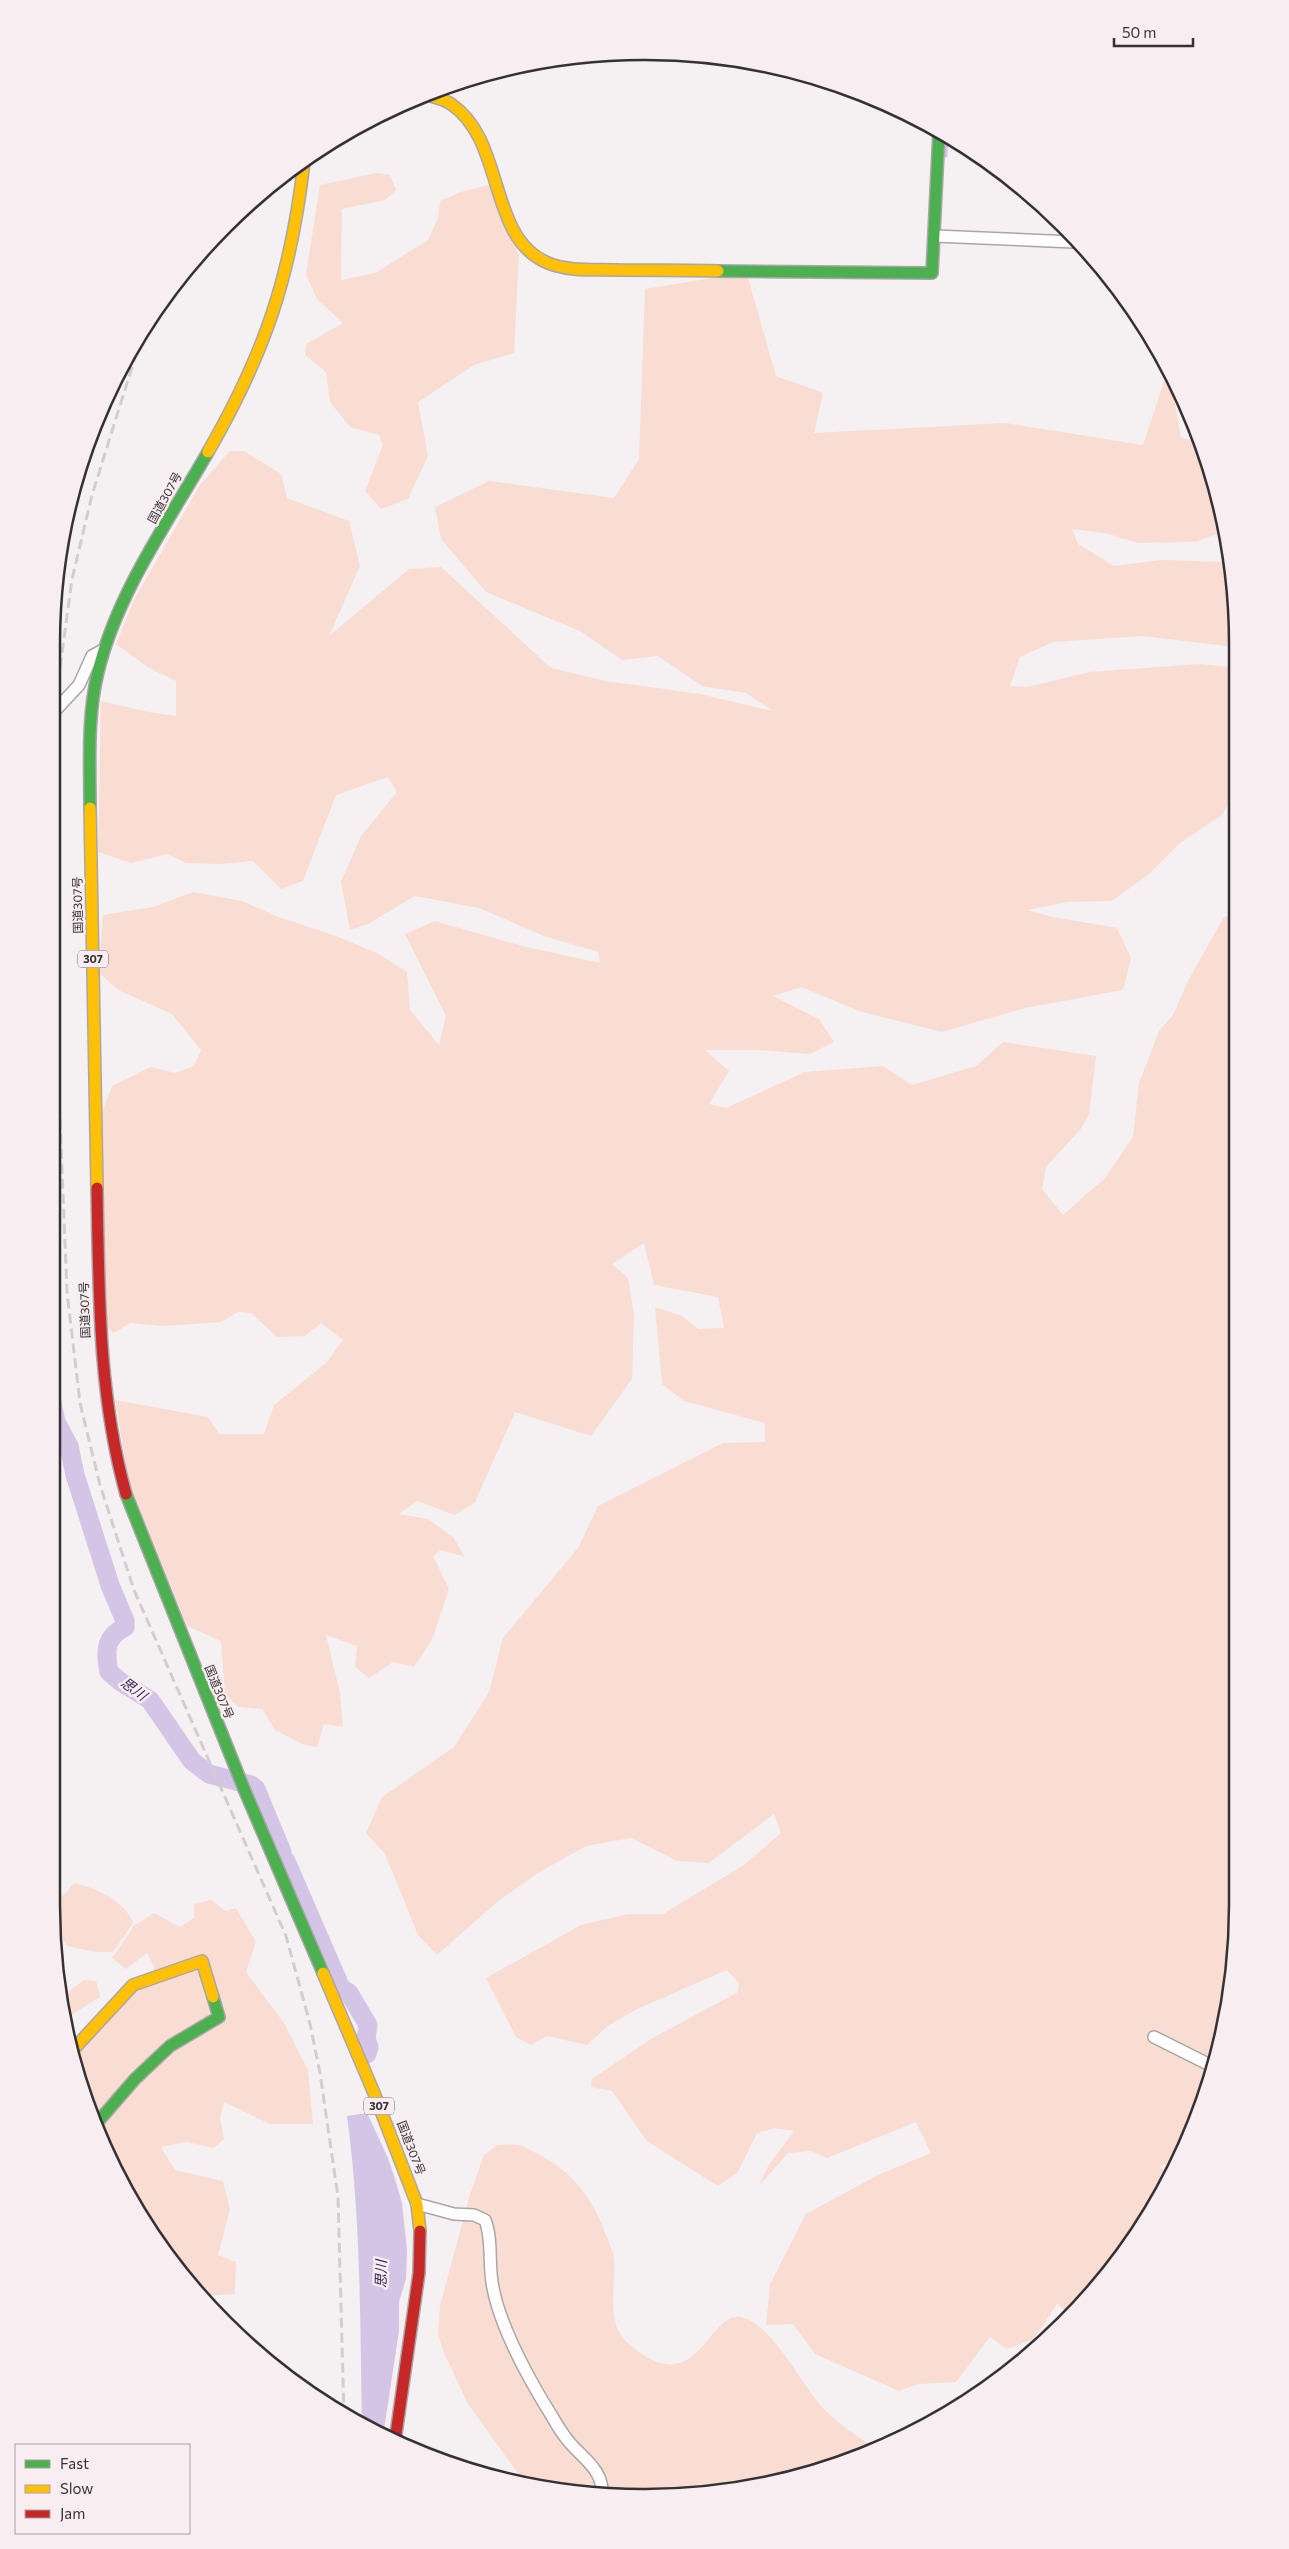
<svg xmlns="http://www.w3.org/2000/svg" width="1289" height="2549" viewBox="0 0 1289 2549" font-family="Commissioner,'Noto Sans JP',sans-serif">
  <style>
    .green { fill: #f9ddd3 }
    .water { fill: #d4c5e7 }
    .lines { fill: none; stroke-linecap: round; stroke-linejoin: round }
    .stream { stroke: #d4c5e7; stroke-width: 3 }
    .river { stroke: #d4c5e7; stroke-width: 19 }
    .street-casing { stroke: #aaa6a8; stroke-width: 14 }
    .fast-casing { stroke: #aaa6a8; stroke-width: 14 }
    .slow-casing { stroke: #aaa6a8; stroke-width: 14 }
    .jam-casing { stroke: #aaa6a8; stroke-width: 14 }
    .street { stroke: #fefdfd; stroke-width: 11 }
    .fast { stroke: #4caf50; stroke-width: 11 }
    .slow { stroke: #ffc107; stroke-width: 11 }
    .jam { stroke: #c62828; stroke-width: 11 }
    .rail { stroke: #d0cfcf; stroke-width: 3; stroke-dasharray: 10 5; stroke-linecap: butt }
    .labels { text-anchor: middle; stroke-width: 5; stroke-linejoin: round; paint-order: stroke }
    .shield { fill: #f8edf1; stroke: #706a6d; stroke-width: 1 }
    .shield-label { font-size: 11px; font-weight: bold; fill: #363234 }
    .street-label { font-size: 12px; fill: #363234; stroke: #f8edf1 }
    .water-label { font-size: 14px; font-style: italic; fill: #341850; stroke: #f8edf1 }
    .rim { fill: none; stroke: #363234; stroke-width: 2.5 }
  </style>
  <rect width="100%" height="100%" fill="#f5f0f2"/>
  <g class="green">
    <path d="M377 173 390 175 396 190 385 200 342 209 341 280 375 273 428 240 438 218 440 201 461 192 489 185 519 255 514 353 474 365 418 402 428 456 408 499 381 509 365 491 383 445 379 435 350 427 330 402 326 372 305 355 306 344 343 323 317 299 306 275 320 185Z"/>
    <path d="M712 278H748L776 376 823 393 814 433 1005 423 1143 445 1165 378 1169 377 1184 403 1174 399 1181 437 1199 443 1223 532 1195 542 1138 543 1105 533 1072 529 1078 544 1114 566 1161 560 1228 562 1233 567V650L1226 646 1143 636 1053 642 1020 657 1010 686 1027 687 1090 672 1199 664 1233 667V796L1222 815 1180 843 1150 873 1112 901 1067 902 1027 910 1053 917 1117 928 1131 958 1123 990 1025 1008 942 1032 862 1012 801 987 773 996 819 1019 834 1042 810 1054 759 1050H705L729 1071 709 1104 726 1108 805 1072 883 1066 912 1085 976 1066 1003 1042 1096 1056 1089 1114 1080 1130 1046 1167 1042 1189 1063 1215 1105 1178 1133 1137 1139 1083 1159 1031 1173 1015 1189 979 1224 917 1234 914 1236 1943 1218 2058 1177 2167 1174 2163 1159 2166 1171 2177 1138 2234 1132 2241 1122 2245 1125 2250 1071 2315 1057 2304 1034 2339 1007 2349 990 2337 956 2382 918 2384 899 2391 815 2354 793 2324 766 2325 770 2284 806 2214 878 2175 931 2153 916 2122 827 2158 811 2151 788 2153 759 2186 768 2166 794 2131 774 2128 757 2133 738 2172 718 2186 647 2141 612 2091 591 2087 592 2079 651 2039 738 1992 739 1983 727 1970 637 2009 609 2025 587 2045 547 2036 531 2045 516 2037 486 1978 581 1925 629 1914H663L744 1865 781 1833 774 1814 709 1863 677 1861 631 1838 586 1846 538 1873 497 1902 437 1955 418 1935 385 1854 366 1833 382 1797 454 1747 489 1692 503 1638 578 1548 598 1506 723 1443 765 1442V1423L684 1401 662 1384 655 1307 682 1316 698 1329 724 1328 718 1297 654 1285 644 1243 612 1264 628 1278 634 1315 632 1379 591 1436 515 1412 475 1502 455 1515 417 1501 399 1514 428 1519 453 1537 465 1557 441 1550 433 1556 449 1589 432 1640 414 1667 393 1662 369 1678 355 1667 357 1646 326 1635 340 1693 343 1727 324 1724 317 1747 302 1744 275 1730 262 1709 238 1707 225 1694 221 1641 187 1626 129 1482 115 1400 208 1417 219 1434H264L274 1405 326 1363 343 1340 321 1323 305 1336 277 1337 251 1313 238 1312 221 1322 164 1326 130 1323 114 1333 104 1325 102 1112 112 1086 151 1067 175 1073 194 1066 201 1050 172 1014 120 991 99 973 103 915 153 907 193 892 242 901 276 916 336 936 379 954 407 972 410 1010 439 1045 446 1016 405 934 435 921 526 947 600 963 598 952 544 936 479 908 415 896 368 924 350 930 341 882 361 836 397 792 388 777 336 795 303 881 281 889 253 861 221 864 186 863 167 854 131 863 98 852 101 701 148 712 176 716V681L149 668 116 644 135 598 200 485 230 451H244L281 474 287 498 349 521 360 566 329 636 409 569 441 567 551 668 606 681 700 694 773 711 746 693 702 686 658 656 622 660 580 631 486 592 441 539 435 507 489 481 614 498 639 459 645 289Z"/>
    <path d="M74 1883C95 1887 126 1902 133 1923L113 1952H96L67 1946 53 1925 51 1895 59 1900Z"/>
    <path d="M211 1900 226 1911 236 1908 256 1942 246 1972 284 2023 308 2070 313 2124H270L224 2102 220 2118 224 2139 214 2148 187 2142 161 2147 175 2170 223 2181 230 2210 218 2255 236 2262 235 2294 202 2296C139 2229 96 2143 72 2055L131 1993 153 1979 154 1966 147 1953 126 1969 112 1958 134 1926 154 1913 180 1927 194 1918V1904Z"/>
    <path d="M84 1980 96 1981 100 1997 73 2014 64 2023 60 1998Z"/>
    <path d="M497 2145C504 2145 512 2144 519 2145 525 2146 531 2151 536 2153 573 2171 593 2199 607 2237 609 2244 613 2251 614 2258 617 2287 604 2323 629 2344 698 2404 707 2312 740 2317 772 2322 802 2387 825 2410 840 2425 859 2437 876 2449L835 2466 722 2493 606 2496 527 2486 468 2404 444 2353 438 2334 440 2306 470 2194 484 2155Z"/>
  </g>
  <path class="water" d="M367 2113 388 2158 396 2182 402 2203 407 2250 406 2279 399 2302V2331L383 2436 362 2425C360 2322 361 2218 347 2116Z"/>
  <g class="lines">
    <path class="stream" d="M946 156 947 137"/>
    <g class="river">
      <path d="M52 1402 56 1422 69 1446 75 1475 110 1585 125 1621V1627C105 1637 105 1651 109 1672L121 1682 150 1700 192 1761 209 1774 251 1785 256 1789 282 1852"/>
      <path d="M286 1861 341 1988 349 1993 368 2025 366 2039 369 2047 367 2054"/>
    </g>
    <g class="street-casing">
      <g id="street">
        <path d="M935 236 1074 242"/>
        <path d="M52 714 79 685 92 656 103 650"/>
        <path d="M1154 2037 1214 2067"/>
        <path d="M417 2204 454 2214 474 2215 485 2220C493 2240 488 2266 493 2288 501 2329 531 2383 553 2418 558 2427 564 2436 570 2443 585 2460 604 2471 602 2496"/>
      </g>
    </g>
    <g class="fast-casing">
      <g id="fast">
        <path d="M718 271 932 273 939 132"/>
        <path d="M90 808C90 763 87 716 98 672 117 593 168 522 208 452"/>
        <path d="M126 1494 244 1789 323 1973"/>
        <path d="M96 2124 135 2079 170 2046 219 2017 213 1997"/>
      </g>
    </g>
    <g class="slow-casing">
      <g id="slow">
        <path d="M426 95C434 97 444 99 451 104 506 141 487 238 548 263 570 272 596 269 619 270 652 270 685 270 718 271"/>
        <path d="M208 452C265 353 291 276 304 162"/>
        <path d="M90 808 97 1188"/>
        <path d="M323 1973 374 2093 417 2204 420 2231"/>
        <path d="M71 2052 133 1985 202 1961 213 1997"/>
      </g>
    </g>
    <g class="jam-casing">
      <g id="jam">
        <path d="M97 1188C99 1291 98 1394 126 1494"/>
        <path d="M395 2441 419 2273 420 2231"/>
      </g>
    </g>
    <use href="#street" class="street"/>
    <use href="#fast" class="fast"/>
    <use href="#slow" class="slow"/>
    <use href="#jam" class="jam"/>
    <g class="rail">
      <path d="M52 727 72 579 92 495 143 332"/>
      <path d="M52 924 67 1292 80 1403 100 1485 134 1590 286 1936 310 2024 320 2073 338 2197 344 2415"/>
    </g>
  </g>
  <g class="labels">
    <g class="shield">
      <rect x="78" y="950.5" width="30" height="17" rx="4"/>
      <rect x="364" y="2097.5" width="30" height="17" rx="4"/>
    </g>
    <g class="shield-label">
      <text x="93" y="963">307</text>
      <text x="379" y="2110">307</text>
    </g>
    <g class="street-label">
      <text transform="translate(165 498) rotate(-61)" y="4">国道307号</text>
      <text transform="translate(78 905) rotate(-91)" y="4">国道307号</text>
      <text transform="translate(85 1310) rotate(-92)" y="4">国道307号</text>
      <text transform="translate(219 1692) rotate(68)" y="4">国道307号</text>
      <text transform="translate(411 2148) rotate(69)" y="4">国道307号</text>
    </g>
    <g class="water-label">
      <text transform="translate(134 1689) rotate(36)" y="5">思川</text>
      <text transform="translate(381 2274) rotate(-89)" y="5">思川</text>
    </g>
  </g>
  <path d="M0 0H1289V2549H0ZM644 60H645A584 584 0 0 1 1229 644V1905A584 584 0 0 1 645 2489H644A584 584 0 0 1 60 1905V644A584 584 0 0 1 644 60Z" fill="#f8edf1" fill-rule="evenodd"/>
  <path class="rim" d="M644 60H645A584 584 0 0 1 1229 644V1905A584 584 0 0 1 645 2489H644A584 584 0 0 1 60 1905V644A584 584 0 0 1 644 60Z"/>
  <rect x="15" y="2444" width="175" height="90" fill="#f8edf1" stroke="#aaa2a5"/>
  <rect x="25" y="2460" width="25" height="8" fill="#4caf50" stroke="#aaa2a5"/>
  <text x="60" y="2469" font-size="15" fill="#363234">Fast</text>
  <rect x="25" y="2485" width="25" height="8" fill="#ffc107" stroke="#aaa2a5"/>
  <text x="60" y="2494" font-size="15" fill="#363234">Slow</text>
  <rect x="25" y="2510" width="25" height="8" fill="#c62828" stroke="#aaa2a5"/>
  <text x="60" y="2519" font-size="15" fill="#363234">Jam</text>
  <path d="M1114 38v8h79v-8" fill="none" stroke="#363234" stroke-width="2.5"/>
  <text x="1122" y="38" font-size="15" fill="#363234" stroke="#f8edf1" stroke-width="4" paint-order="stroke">50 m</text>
</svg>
